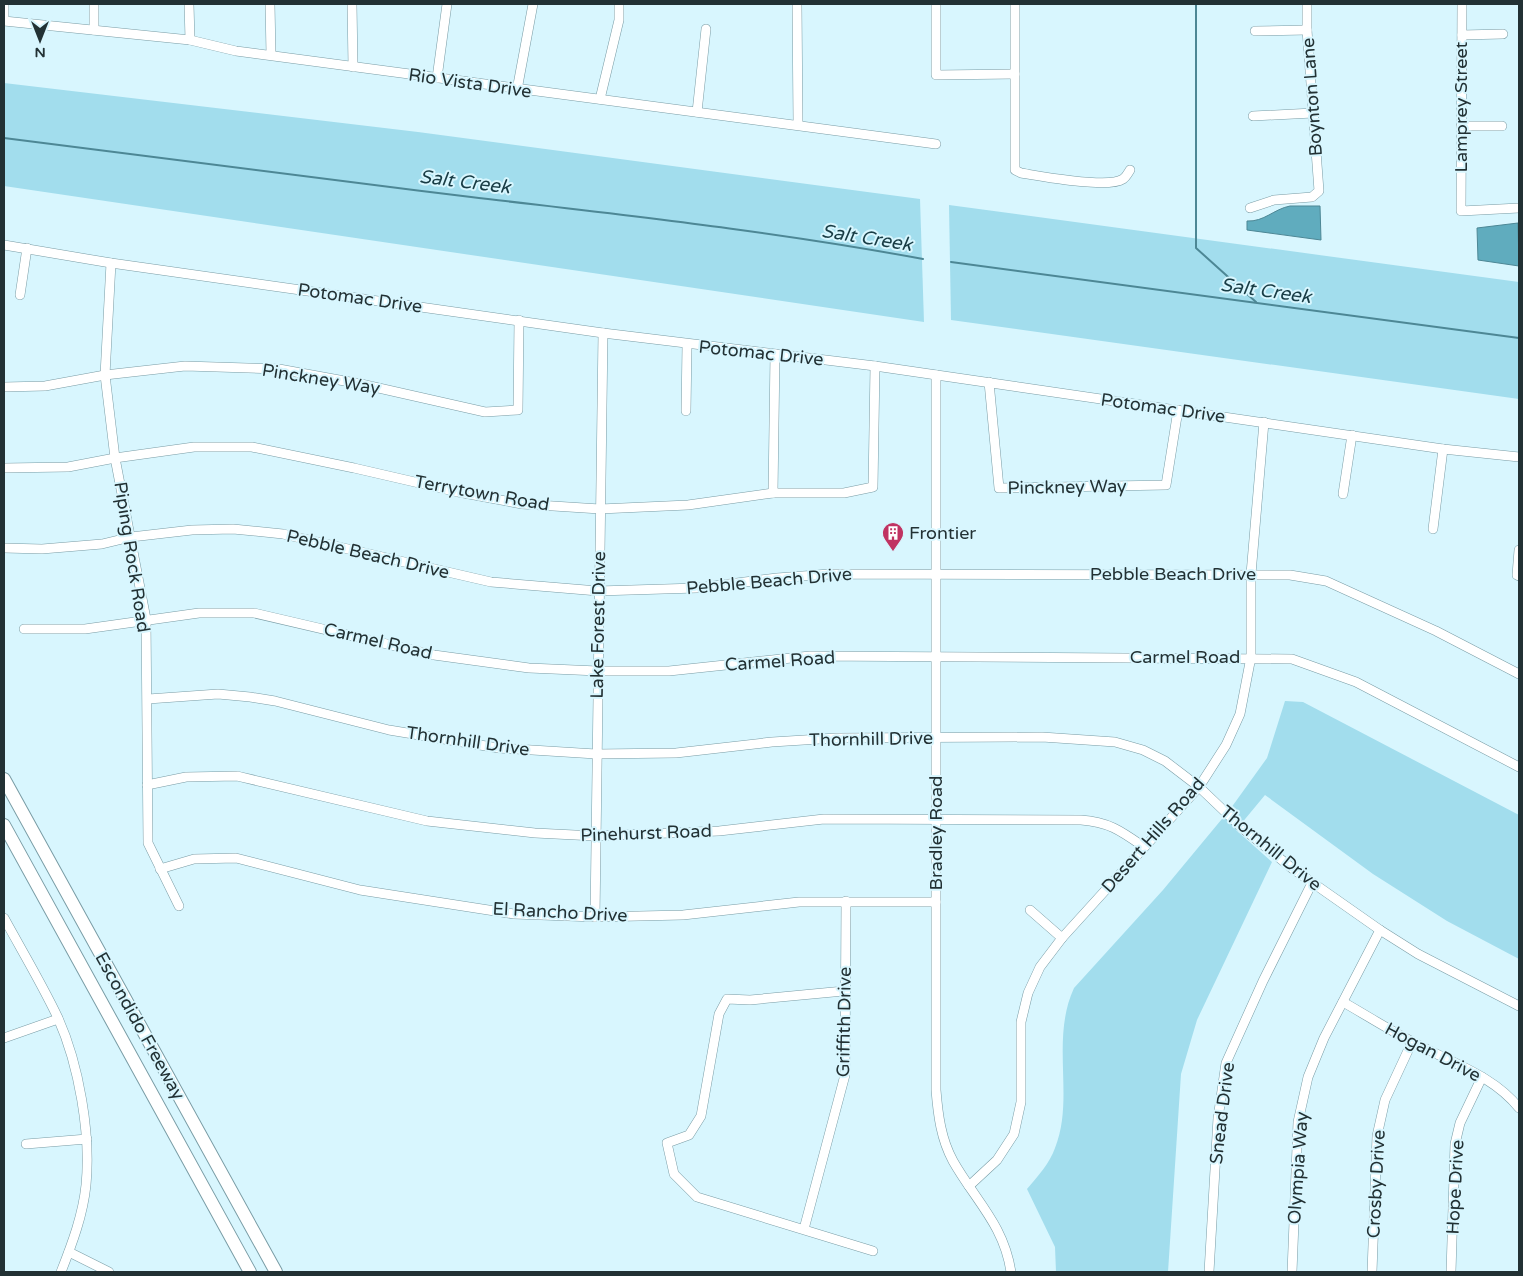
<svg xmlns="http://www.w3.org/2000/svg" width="1523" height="1276" viewBox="0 0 1523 1276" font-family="'Varela Round',sans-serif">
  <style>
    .green { fill: #a2dded }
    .water { fill: #60acbe; stroke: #4d8795 }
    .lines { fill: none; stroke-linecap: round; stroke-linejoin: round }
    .stream { stroke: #4d8795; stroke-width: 2 }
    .minor-casing { stroke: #799ca5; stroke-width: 10 }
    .highway-casing { stroke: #799ca5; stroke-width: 14 }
    .minor { stroke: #fff; stroke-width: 9 }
    .highway { stroke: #fff; stroke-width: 12 }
    .labels { text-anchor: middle; stroke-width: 4; stroke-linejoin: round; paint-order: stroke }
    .street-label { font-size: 18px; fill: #223134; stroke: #d8f6fe }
    .poi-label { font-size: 18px; fill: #223134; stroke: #d8f6fe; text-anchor: start }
    .water-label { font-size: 19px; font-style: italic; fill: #183c45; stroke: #d8f6fe }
  </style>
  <rect width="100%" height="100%" fill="#d8f6fe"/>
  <g class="green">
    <path d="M4 83 418 132 920 199 924 322 4 186Z"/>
    <path d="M949 205 1519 282V399L951 320Z"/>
    <path d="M1285 701 1303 702 1519 815V959L1447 921 1373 874 1265 795 1236 830 1272 862 1197 1020 1181 1074 1168 1272H1056L1055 1247 1027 1189C1037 1177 1050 1163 1055 1148 1075 1098 1050 1040 1074 988L1163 890 1231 808 1267 758Z"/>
  </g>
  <g class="water">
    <path d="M1290 206H1320L1321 240 1247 230V221C1264 222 1274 209 1290 206Z"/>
    <path d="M1518 223 1519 266 1478 260 1477 228Z"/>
  </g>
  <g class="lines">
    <g class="stream">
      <path d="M1196 4V248L1256 302"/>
      <path d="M4 138C159 158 315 178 471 197 622 215 773 231 923 259"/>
      <path d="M951 262 1519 338"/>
    </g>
    <g class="minor-casing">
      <g id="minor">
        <path d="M4 4V21L190 40 236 51 936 144"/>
        <path d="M189 4 190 40"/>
        <path d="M270 4 271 55"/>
        <path d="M352 4 353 67"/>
        <path d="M797 4 798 124"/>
        <path d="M936 4V75L1015 74"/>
        <path d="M1015 4V170L1021 173C1040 176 1108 189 1123 179 1126 177 1128 173 1130 170"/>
        <path d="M1462 4 1461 211 1519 208"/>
        <path d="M94 30V4"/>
        <path d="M1255 31 1307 30"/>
        <path d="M1462 35 1503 34"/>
        <path d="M437 78 447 4"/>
        <path d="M517 90 533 4"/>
        <path d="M600 99 619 20V4"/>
        <path d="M697 112 706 29"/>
        <path d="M1253 116 1313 113"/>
        <path d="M1461 126H1502"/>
        <path d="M1250 208 1274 200 1312 197 1319 191 1307 30V4"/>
        <path d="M4 245 111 263 603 333 875 366 1443 449 1519 457"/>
        <path d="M111 263 105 375 115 458 146 619 148 843 179 906"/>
        <path d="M20 295 27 248"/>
        <path d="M936 375V1090C938 1115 941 1139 953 1161 975 1200 1004 1225 1011 1272"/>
        <path d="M989 382 999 488 1166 485 1178 410"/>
        <path d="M4 387 45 386 105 375 185 366 279 369 361 384 485 412 518 410 519 320"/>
        <path d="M686 411 687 345"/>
        <path d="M4 468 68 467 115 458 194 447H252L354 468 458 492 522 504 600 509 688 505 773 493H844L873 487 875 366"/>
        <path d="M773 493 775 354"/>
        <path d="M1343 494 1352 435"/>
        <path d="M1433 529 1443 449"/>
        <path d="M4 548 42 549 102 544 131 537 192 530 233 529 283 534 491 582 598 591 697 588 777 578 829 574 1290 575 1326 581 1436 631 1519 674"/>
        <path d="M1519 550 1517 575 1519 576"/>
        <path d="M24 629H85L199 613H254L434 655 529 668 598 671H669L810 656 1292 659 1356 682 1519 767"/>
        <path d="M148 699 218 694 250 697 275 701 389 730 498 748 596 754 676 753 772 742 836 738 1042 737 1115 742 1143 750 1165 761 1199 787 1241 827 1293 869 1380 930 1418 954 1519 1006"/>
        <path d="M147 785 186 777 237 776 427 821 535 833 595 836 719 831 824 819 1081 820C1109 822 1121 831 1144 847"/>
        <path d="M160 869 194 859 236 858 360 890 514 914 595 917 683 915 799 902H936"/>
        <path d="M1030 910 1062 938"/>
        <path d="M595 917 603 333"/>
        <path d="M4 918C22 951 42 984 58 1018 79 1065 91 1134 86 1185 83 1215 72 1244 61 1272"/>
        <path d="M844 991 750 1000 727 999 719 1014 701 1116 689 1135 667 1143 674 1174 697 1197 873 1251"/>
        <path d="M1343 1002C1366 1015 1389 1030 1413 1042 1449 1062 1493 1075 1519 1108"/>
        <path d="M4 1038 58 1019"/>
        <path d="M26 1144 87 1139"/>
        <path d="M969 1186 997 1160 1014 1134 1021 1102V1022L1028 993 1040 967 1062 938 1199 787 1226 745 1240 714 1251 657V574L1264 422"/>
        <path d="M804 1229 845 1075 846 901"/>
        <path d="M69 1252 109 1272"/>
        <path d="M1209 1272 1218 1118 1226 1063 1263 981 1312 883"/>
        <path d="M1292 1272 1298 1122 1308 1077 1324 1038 1380 930"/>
        <path d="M1372 1272 1377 1136 1385 1100 1412 1042"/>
        <path d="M1451 1272 1455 1144 1460 1123 1482 1077"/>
      </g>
    </g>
    <g class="highway-casing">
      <g id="highway">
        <path d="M4 779 276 1272"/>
        <path d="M4 825 250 1272"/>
      </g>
    </g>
    <use href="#minor" class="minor"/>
    <use href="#highway" class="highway"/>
  </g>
  <defs>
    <g id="building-pin" transform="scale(1.125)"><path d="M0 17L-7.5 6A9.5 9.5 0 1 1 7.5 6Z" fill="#c03362" stroke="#d8f6fe"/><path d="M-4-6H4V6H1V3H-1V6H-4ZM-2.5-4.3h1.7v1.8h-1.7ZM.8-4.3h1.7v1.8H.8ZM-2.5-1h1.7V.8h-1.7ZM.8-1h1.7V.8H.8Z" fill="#fff"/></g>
  </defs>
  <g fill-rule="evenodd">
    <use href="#building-pin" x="893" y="533"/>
  </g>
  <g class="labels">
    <g class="street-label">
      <text transform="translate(470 83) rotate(8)" y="6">Rio Vista Drive</text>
      <text transform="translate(1312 97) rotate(-94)" y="6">Boynton Lane</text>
      <text transform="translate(1461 107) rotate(-90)" y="6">Lamprey Street</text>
      <text transform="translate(360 298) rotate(8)" y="6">Potomac Drive</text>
      <text transform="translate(761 353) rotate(6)" y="6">Potomac Drive</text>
      <text transform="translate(321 379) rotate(9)" y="6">Pinckney Way</text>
      <text transform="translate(1163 408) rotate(8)" y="6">Potomac Drive</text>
      <text transform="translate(1067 487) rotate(-1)" y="6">Pinckney Way</text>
      <text transform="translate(482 493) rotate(10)" y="6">Terrytown Road</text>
      <text transform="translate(368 554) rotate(13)" y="6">Pebble Beach Drive</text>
      <text transform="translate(132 557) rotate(81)" y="6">Piping Rock Road</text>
      <text x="1173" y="580">Pebble Beach Drive</text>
      <text transform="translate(769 581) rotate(-5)" y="6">Pebble Beach Drive</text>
      <text transform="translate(598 625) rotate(-89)" y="6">Lake Forest Drive</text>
      <text transform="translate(378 641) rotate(13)" y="6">Carmel Road</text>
      <text x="1185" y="663">Carmel Road</text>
      <text transform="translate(780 661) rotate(-4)" y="6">Carmel Road</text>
      <text transform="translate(871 739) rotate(-1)" y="6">Thornhill Drive</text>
      <text transform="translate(468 741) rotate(8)" y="6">Thornhill Drive</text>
      <text transform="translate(646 833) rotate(-2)" y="6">Pinehurst Road</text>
      <text transform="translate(936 833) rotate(-90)" y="6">Bradley Road</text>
      <text transform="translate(1153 835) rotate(-49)" y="6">Desert Hills Road</text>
      <text transform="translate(1271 848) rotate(39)" y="6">Thornhill Drive</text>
      <text transform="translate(560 912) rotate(3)" y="6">El Rancho Drive</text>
      <text transform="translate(844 1022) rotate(-89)" y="6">Griffith Drive</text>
      <text transform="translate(140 1026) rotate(61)" y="6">Escondido Freeway</text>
      <text transform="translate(1433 1052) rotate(28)" y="6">Hogan Drive</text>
      <text transform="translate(1222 1113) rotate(-83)" y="6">Snead Drive</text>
      <text transform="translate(1298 1168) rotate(-86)" y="6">Olympia Way</text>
      <text transform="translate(1376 1184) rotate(-87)" y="6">Crosby Drive</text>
      <text transform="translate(1455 1187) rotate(-87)" y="6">Hope Drive</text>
    </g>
    <g class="poi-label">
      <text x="909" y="539">Frontier</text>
    </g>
    <g class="water-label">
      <text transform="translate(465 181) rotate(7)" y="7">Salt Creek</text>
      <text transform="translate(867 237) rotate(9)" y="7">Salt Creek</text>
      <text transform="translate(1266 290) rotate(8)" y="7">Salt Creek</text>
    </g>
  </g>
  <rect width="1523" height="1276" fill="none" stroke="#223134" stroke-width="10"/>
  <g transform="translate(40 40) rotate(180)" stroke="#d8f6fe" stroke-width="4" paint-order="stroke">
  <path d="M0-4L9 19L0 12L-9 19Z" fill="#223134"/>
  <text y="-8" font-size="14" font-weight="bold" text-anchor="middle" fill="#223134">N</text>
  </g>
</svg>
